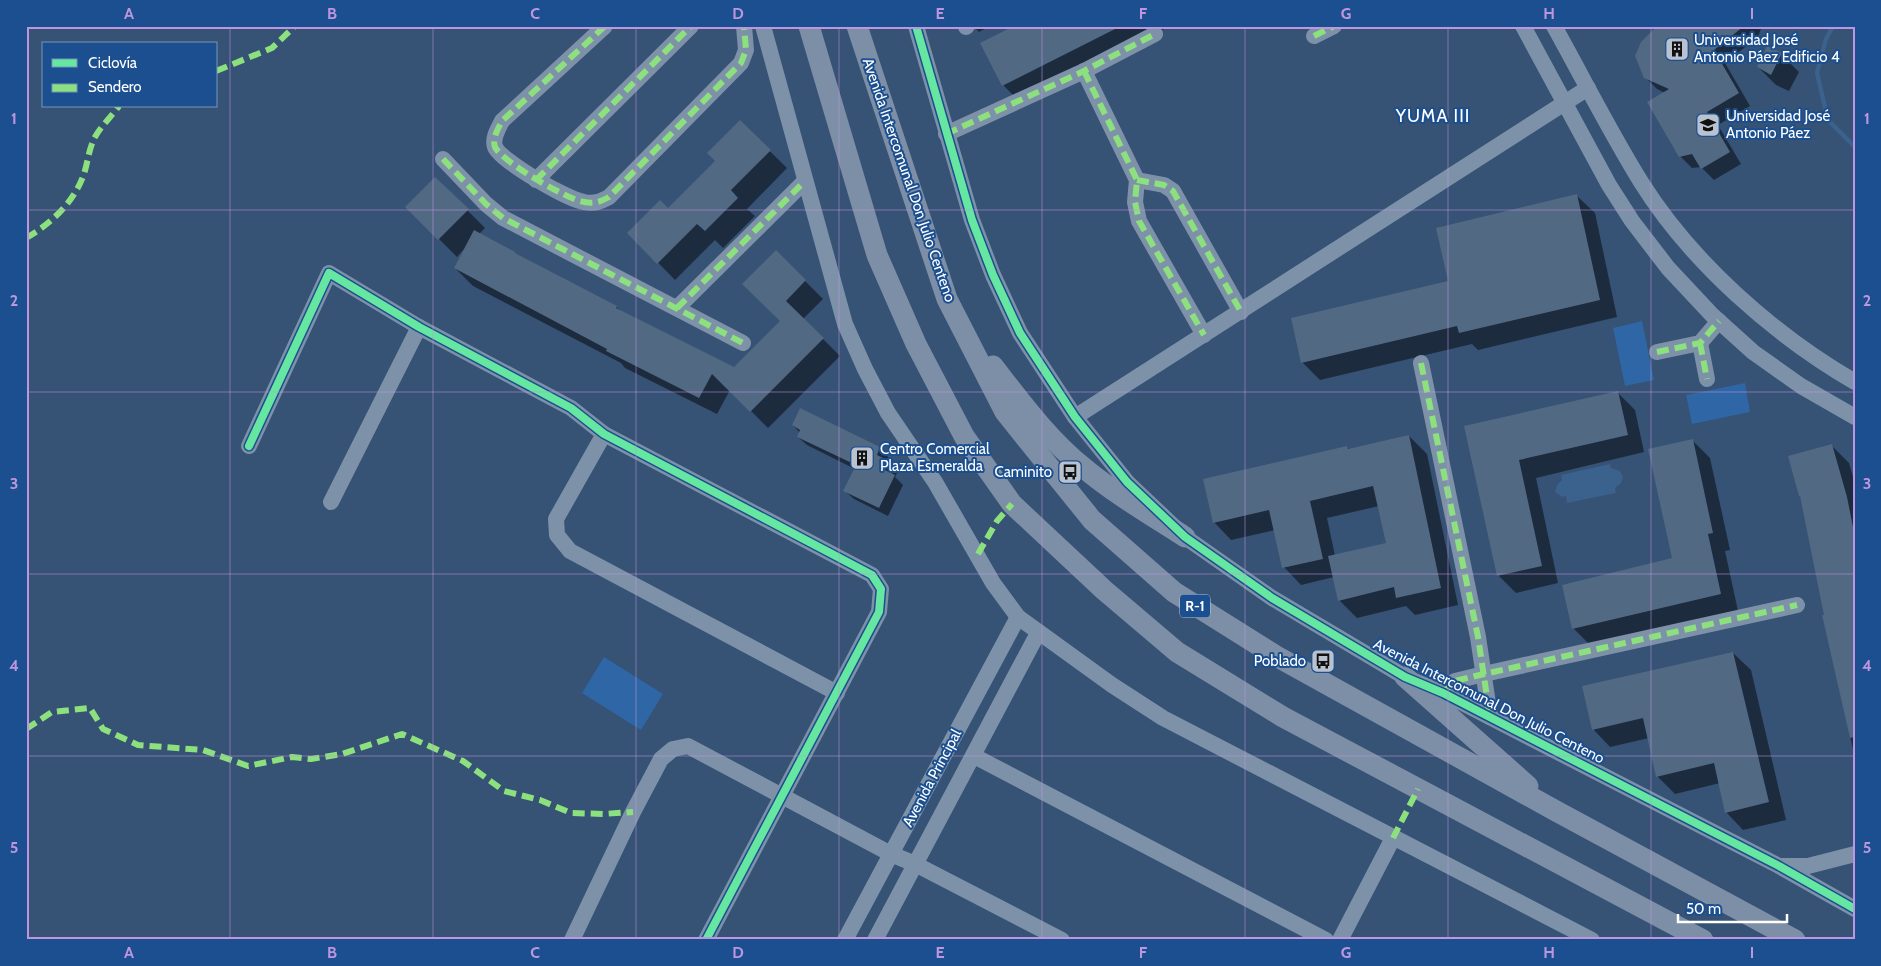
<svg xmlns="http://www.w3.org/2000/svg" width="1881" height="966" viewBox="0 0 1881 966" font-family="Cabin,sans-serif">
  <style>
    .green { fill: #2f66a5 }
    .water { fill: #3b618d }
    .shadow { fill: #0007; fill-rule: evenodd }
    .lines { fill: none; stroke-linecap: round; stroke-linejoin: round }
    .stream { stroke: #3b618d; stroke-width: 4.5 }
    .building { fill: #526984 }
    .minor { stroke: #7d92a8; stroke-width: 16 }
    .major { stroke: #7d8ea7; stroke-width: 21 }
    .quiet { stroke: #8de07e; stroke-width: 6; stroke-dasharray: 12 6; stroke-linecap: butt }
    .cycleway-casing { stroke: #1b4f8f; stroke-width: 11 }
    .cycleway { stroke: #66e7a1; stroke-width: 8 }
    .grid { fill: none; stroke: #bd96df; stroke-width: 1; stroke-opacity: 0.55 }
    .labels { text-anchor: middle; stroke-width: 4; stroke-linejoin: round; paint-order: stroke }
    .shield { fill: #1b4f8f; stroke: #bbcadd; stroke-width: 1 }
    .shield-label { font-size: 14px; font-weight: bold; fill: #fff }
    .poi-label { font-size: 15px; fill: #fff; stroke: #1b4f8f; text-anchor: start }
    .street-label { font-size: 15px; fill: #fff; stroke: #1b4f8f }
    .quarter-label { font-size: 18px; letter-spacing: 1px; fill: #fff; stroke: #1b4f8f }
    .neatline { fill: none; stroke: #bd96df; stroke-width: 2 }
    .grid-label { font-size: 16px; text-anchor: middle; font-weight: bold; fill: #bd96df }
  </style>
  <rect width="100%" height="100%" fill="#365274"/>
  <g class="green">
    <path d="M1642 321 1654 380 1625 386 1613 328Z"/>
    <path d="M1745 383 1750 412 1692 424 1686 395Z"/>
    <path d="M604 657 663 694 641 730 582 693Z"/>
  </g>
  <path class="water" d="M1610 464 1611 468 1620 471 1623 477 1621 483 1615 488 1616 493 1567 503 1566 496 1562 497 1555 492 1557 485 1562 480 1561 475Z"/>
  <g class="shadow">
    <path d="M973 26H990L979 32Z"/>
    <path d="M1017 26H1170L1021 103 1003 85Z"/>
    <path d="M1659 26H1762L1758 37 1725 63 1750 106 1718 125 1741 164 1714 180 1701 167 1692 168 1680 156 1665 93 1657 89 1645 77Z"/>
    <path d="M1781 54 1799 72 1789 91 1776 85 1758 67Z"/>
    <path d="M740 122 787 168 747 209 755 216 723 248 715 240 675 280 629 233 668 209 716 161Z"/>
    <path d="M435 178 485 228 479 234 616 307 621 311 734 369 782 321 776 252 823 299 803 319 840 356 768 428 730 390 717 414 625 368 621 363 473 286 455 268 464 249 457 257 407 207Z"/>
    <path d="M1577 196 1595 213 1617 317 1478 350 1472 344 1320 380 1302 362 1449 282Z"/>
    <path d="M1617 392 1635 410 1644 452 1536 478 1558 583 1516 593 1498 575 1466 427Z"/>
    <path d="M801 410 880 448 888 457 887 461 898 471 895 477 903 485 888 516 854 499 845 491 855 469 807 445 798 437 800 433 793 425Z"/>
    <path d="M1409 436 1427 454 1458 605 1415 615 1406 606 1357 618 1339 600 1334 577 1301 585 1284 567 1275 530 1231 540 1214 522 1347 447 1350 450ZM1379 506 1387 544 1335 556 1327 518Z"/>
    <path d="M1692 440 1710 458 1730 550 1725 551 1738 611 1591 646 1573 628 1673 559Z"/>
    <path d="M1832 446 1849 463 1855 484V758L1823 616H1825Z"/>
    <path d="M1733 653 1751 670 1786 820 1743 830 1726 812 1720 783 1675 794 1657 776 1649 738 1610 747 1593 729Z"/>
  </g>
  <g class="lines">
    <path class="stream" d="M1833 26 1826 39 1817 73 1828 120 1855 147"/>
  </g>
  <g class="building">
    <path d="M1014 26H1121L1002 86 980 43Z"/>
    <path d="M1657 26H1744L1714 50 1739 93 1707 112 1730 152 1701 169 1692 154 1679 157 1647 102 1669 89 1644 78 1635 56 1641 42Z"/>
    <path d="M1767 46 1782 53 1771 75 1757 67Z"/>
    <path d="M740 120 771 150 731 190 738 198 705 231 697 224 657 264 627 233 660 200 668 208 715 161 707 153Z"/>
    <path d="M435 177 469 209 438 240 405 207Z"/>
    <path d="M1577 194 1600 300 1459 333 1457 326 1301 363 1291 318 1448 281 1436 228Z"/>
    <path d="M474 230 515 252V253L617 306 616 308 734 367 780 321 742 284 776 250 806 280 786 301 824 338 750 412 712 374 699 398 606 351 607 349 454 268Z"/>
    <path d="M1618 391 1628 435 1519 460 1542 566 1497 576 1464 426Z"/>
    <path d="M800 408 880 447 877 455 889 461 885 470 895 475 879 508 843 491 856 465 797 437 800 430 792 425Z"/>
    <path d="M1409 435 1441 588 1396 598 1394 587 1338 601 1328 556 1386 543 1373 486 1310 501 1323 559 1282 568 1269 510 1213 523 1203 479 1347 446 1348 449Z"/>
    <path d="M1693 439 1713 533 1708 534 1721 594 1572 629 1562 585 1672 558 1648 449Z"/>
    <path d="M1832 444 1847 497 1855 537V737L1850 738 1822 615H1824L1800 496H1799L1788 456Z"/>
    <path d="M1733 652 1769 802 1725 813 1714 763 1656 777 1643 718 1592 730 1582 686Z"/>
  </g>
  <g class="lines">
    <g class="minor">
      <path d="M605 26 502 121C498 129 492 138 495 147 501 161 568 200 584 202 594 204 600 202 609 197L741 63 746 50 744 26"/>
      <path d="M763 26 845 324 865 369 888 413 935 482 993 583 1018 617 1112 685 1163 718 1592 940"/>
      <path d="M916 26 972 220 993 275 1020 333 1075 417 1127 482 1185 537 1272 598 1405 677 1443 693 1779 866 1855 909"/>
      <path d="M1523 26 1609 185 1632 221 1668 268 1712 315 1753 352 1801 386 1855 417"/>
      <path d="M1554 26C1583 78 1610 132 1641 182 1691 262 1774 335 1855 382"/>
      <path d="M966 27 967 26"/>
      <path d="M1314 36 1334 26"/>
      <path d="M1084 71 1137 180 1135 202 1139 221 1204 335"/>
      <path d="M946 134 1084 71 1155 34"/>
      <path d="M443 159 486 204 503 218 743 343"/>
      <path d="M536 180 691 26"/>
      <path d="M1137 180 1164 185 1173 191 1241 312"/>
      <path d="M677 308 804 182"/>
      <path d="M1700 343 1707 379"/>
      <path d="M1657 352 1700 343 1719 321"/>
      <path d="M1421 363 1478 637 1490 717"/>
      <path d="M1075 417 1588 88"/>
      <path d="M604 434 556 519 557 535 570 551 837 693"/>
      <path d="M249 446 329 273 419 327 571 408 604 434 872 575 881 589 879 612 706 940"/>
      <path d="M331 502 419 327"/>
      <path d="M1443 693 1455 681 1484 674 1797 605"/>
      <path d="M974 756 1326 940"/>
      <path d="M1781 866H1808L1855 854"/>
      <path d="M572 940 633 812 661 759 673 749 688 746 891 854 915 864 1062 940"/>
      <path d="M845 940 1018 617"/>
      <path d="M875 940 1038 633"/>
      <path d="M1340 940 1393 838"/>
    </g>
    <g class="major">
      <path d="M809 26 877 255 916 344 964 436 1012 504 1104 590 1177 652 1283 717 1703 940"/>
      <path d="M857 26 947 299 1005 412 1092 520 1174 592 1276 656 1556 811 1795 940"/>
      <path d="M993 366C1021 402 1048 439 1084 468 1115 494 1151 515 1185 537"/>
      <path d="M1405 677 1528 786"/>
    </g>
    <g class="quiet">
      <path d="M605 26 502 121C498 129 492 138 495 147 501 161 568 200 584 202 594 204 600 202 609 197L741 63 746 50 744 26"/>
      <path d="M966 27 967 26"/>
      <path d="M1314 36 1334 26"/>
      <path d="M216 71 272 48 295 26"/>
      <path d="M1084 71 1137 180 1135 202 1139 221 1204 335"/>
      <path d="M946 134 1084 71 1155 34"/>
      <path d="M443 159 486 204 503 218 743 343"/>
      <path d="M536 180 691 26"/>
      <path d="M1137 180 1164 185 1173 191 1241 312"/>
      <path d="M26 238C52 223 74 202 84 174 88 161 89 148 95 137 101 126 112 116 119 106"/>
      <path d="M677 308 804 182"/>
      <path d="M1700 343 1707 379"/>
      <path d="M1657 352 1700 343 1719 321"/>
      <path d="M1421 363 1478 637 1490 717"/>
      <path d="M978 554 997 521 1012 504"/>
      <path d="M1443 693 1455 681 1484 674 1797 605"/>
      <path d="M26 729 52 712 90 708 103 729 138 745 203 750 248 766 292 757 311 759 342 754 402 734 463 761 504 791 540 800 571 813 603 814 633 812"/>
      <path d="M1393 838 1418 789"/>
    </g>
    <g class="cycleway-casing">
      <g id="cycleway">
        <path d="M916 26 972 220 993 275 1020 333 1075 417 1127 482 1185 537 1272 598 1405 677 1443 693 1779 866 1855 909"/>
        <path d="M249 446 329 273 419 327 571 408 604 434 872 575 881 589 879 612 706 940"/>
      </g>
    </g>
    <use href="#cycleway" class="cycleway"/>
  </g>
  <path class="grid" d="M230 26V940M433 26V940M636 26V940M839 26V940M1042 26V940M1245 26V940M1448 26V940M1651 26V940M26 210H1855M26 392H1855M26 574H1855M26 756H1855"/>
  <defs>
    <g id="building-square" transform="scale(1.25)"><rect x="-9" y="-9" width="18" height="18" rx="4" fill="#b9c2ce" stroke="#1b4f8f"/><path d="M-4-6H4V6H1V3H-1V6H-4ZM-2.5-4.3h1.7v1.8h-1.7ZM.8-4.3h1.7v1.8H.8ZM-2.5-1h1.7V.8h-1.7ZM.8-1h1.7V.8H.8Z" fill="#111"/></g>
    <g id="university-square" transform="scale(1.25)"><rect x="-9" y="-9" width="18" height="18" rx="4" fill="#b9c2ce" stroke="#1b4f8f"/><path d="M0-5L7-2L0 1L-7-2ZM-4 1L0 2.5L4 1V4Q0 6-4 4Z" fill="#111"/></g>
    <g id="bus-square" transform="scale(1.25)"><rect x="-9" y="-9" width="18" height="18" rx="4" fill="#b9c2ce" stroke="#1b4f8f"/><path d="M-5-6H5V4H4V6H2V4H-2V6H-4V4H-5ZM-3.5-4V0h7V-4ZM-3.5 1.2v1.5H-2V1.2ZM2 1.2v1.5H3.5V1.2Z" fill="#111"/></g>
  </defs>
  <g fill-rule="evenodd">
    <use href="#building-square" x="1677" y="49"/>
    <use href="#university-square" x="1708" y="125"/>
    <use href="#building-square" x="862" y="458"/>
    <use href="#bus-square" x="1070" y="472"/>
    <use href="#bus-square" x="1323" y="661"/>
  </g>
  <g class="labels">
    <rect class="shield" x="1180" y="594.5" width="30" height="23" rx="4"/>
    <g class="shield-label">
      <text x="1195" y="611">R-1</text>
    </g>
    <g class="poi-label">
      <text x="1694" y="45">Universidad José<tspan x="1694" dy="17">Antonio Páez Edificio 4</tspan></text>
      <text x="1726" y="121">Universidad José<tspan x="1726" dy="17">Antonio Páez</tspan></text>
      <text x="880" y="454">Centro Comercial<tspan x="880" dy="17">Plaza Esmeralda</tspan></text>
      <text x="1052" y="477" text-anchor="end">Caminito</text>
      <text x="1306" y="666" text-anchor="end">Poblado</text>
    </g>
    <g class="street-label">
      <text transform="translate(909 180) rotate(71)" y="5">Avenida Intercomunal Don Julio Centeno</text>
      <text transform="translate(1489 701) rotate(27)" y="5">Avenida Intercomunal Don Julio Centeno</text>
      <text transform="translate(932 778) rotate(-62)" y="5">Avenida Principal</text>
    </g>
    <g class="quarter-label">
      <text x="1433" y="122">YUMA III</text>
    </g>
  </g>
  <rect width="1881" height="966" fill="none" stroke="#1b4f8f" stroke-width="55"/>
  <rect x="42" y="42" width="175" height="65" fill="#1b4f8f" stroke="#7695bc"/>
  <rect x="52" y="59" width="25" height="8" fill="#66e7a1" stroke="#7695bc"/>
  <text x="88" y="68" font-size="15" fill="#ffffff">Ciclovía</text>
  <rect x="52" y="84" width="25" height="8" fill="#8de07e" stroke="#7695bc"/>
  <text x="88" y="92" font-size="15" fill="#ffffff">Sendero</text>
  <path d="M1678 914v8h109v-8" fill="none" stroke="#ffffff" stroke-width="2.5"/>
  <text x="1686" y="914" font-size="15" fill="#ffffff" stroke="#1b4f8f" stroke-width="4" paint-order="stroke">50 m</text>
  <rect x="28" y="28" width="1826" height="910" class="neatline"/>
  <g class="grid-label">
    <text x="129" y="19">A</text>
    <text x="332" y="19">B</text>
    <text x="535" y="19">C</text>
    <text x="738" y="19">D</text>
    <text x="940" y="19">E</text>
    <text x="1143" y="19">F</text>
    <text x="1346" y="19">G</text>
    <text x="1549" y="19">H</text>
    <text x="1752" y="19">I</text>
    <text x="14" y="124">1</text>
    <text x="1867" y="124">1</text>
    <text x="14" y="306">2</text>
    <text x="1867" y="306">2</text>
    <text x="14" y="489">3</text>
    <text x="1867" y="489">3</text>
    <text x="14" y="671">4</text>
    <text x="1867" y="671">4</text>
    <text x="14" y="853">5</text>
    <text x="1867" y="853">5</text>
    <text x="129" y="958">A</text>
    <text x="332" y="958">B</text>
    <text x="535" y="958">C</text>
    <text x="738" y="958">D</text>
    <text x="940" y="958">E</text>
    <text x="1143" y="958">F</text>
    <text x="1346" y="958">G</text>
    <text x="1549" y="958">H</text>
    <text x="1752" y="958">I</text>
  </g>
</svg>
